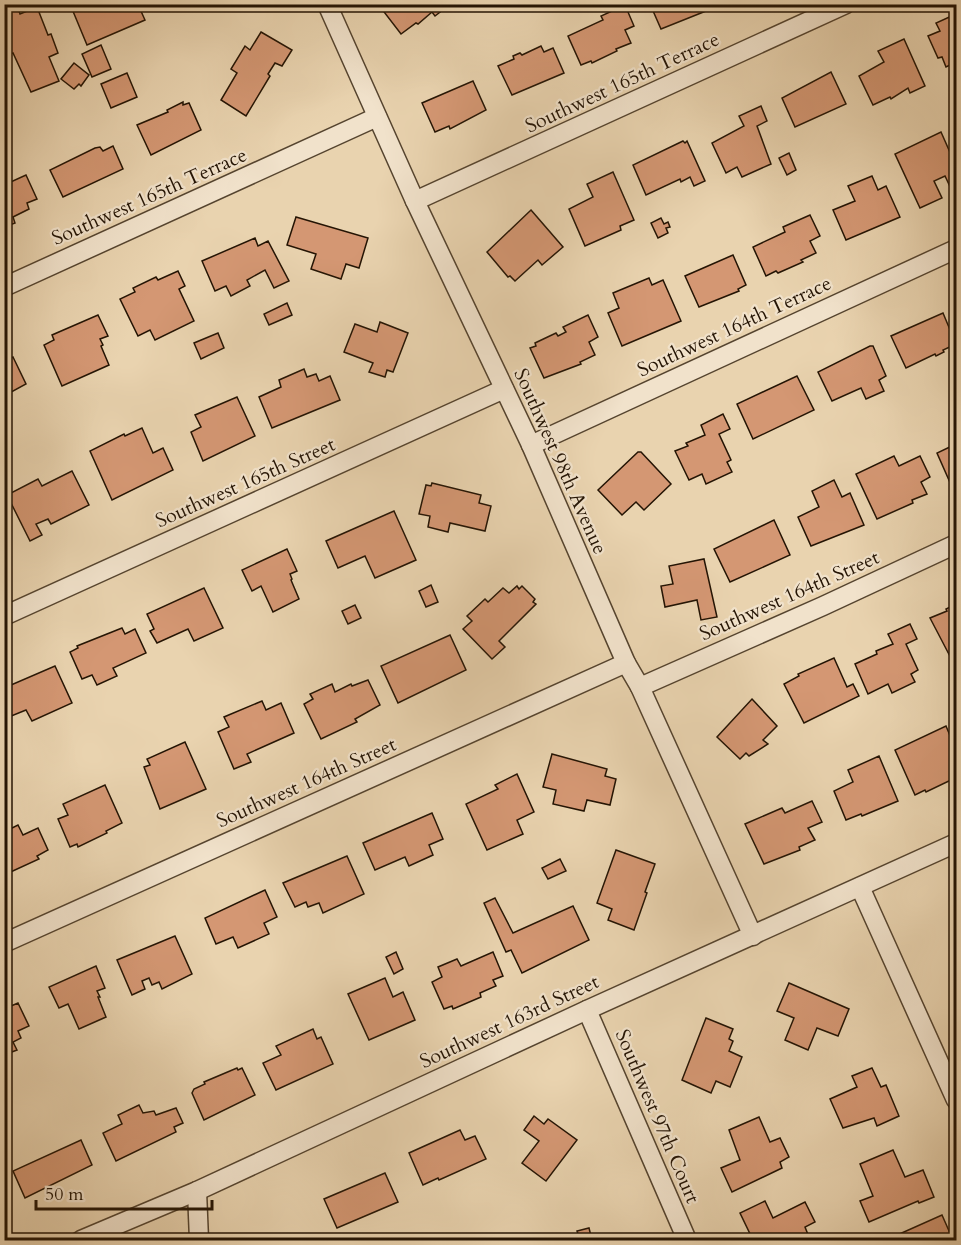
<svg xmlns="http://www.w3.org/2000/svg" width="961" height="1245" viewBox="0 0 961 1245" font-family="Cardo,serif">
  <style>
    .building { fill: #d49773; stroke: #241404; stroke-width: 1.5 }
    .lines { fill: none; stroke-linecap: round; stroke-linejoin: round }
    .minor-casing { stroke: #55442f; stroke-width: 21 }
    .minor { stroke: #f1e2cb; stroke-width: 18 }
    .labels { text-anchor: middle; stroke-width: 4.5; stroke-linejoin: round; paint-order: stroke }
    .street-label { font-size: 20px; fill: #241404; stroke: #f1e2cb }
  </style>
  <rect width="100%" height="100%" fill="#e9d3af"/>
  <filter id="stains"><feTurbulence type="fractalNoise" baseFrequency=".00333" numOctaves="4"/><feColorMatrix values="0 0 0 0 .2 0 0 0 0 .09 0 0 0 0 .02 0 0 0 .5 -.17"/></filter>
  <radialGradient id="worn" r=".72"><stop offset=".6" stop-color="#630" stop-opacity="0"/><stop offset="1" stop-color="#630" stop-opacity=".3"/></radialGradient>
  <g class="building">
    <path d="M70 4H144L145 7 140 9 145 20 87 45Z"/>
    <path d="M387 4H448V6L435 16 432 12 418 24 416 23 401 34 381 8Z"/>
    <path d="M650 4H715L716 7 661 29Z"/>
    <path d="M17 5 20 14 37 7 48 35 51 34 58 53 49 57 59 81 31 92 13 53 5 56 4 54V21L6 20 4 10Z"/>
    <path d="M625 5 634 26 625 30 631 43 616 49 617 51 592 63 591 61 581 65 568 36 603 20 601 16Z"/>
    <path d="M956 14V62L946 67 942 57 938 58 928 36 940 31 936 23Z"/>
    <path d="M261 32 292 50 282 66 275 63 268 74 270 76 246 116 221 100 237 73 231 69 245 46 250 50Z"/>
    <path d="M904 39 925 86 910 93 908 88 891 99 890 97 873 105 859 76 884 62 878 51Z"/>
    <path d="M101 45 111 69 92 77 82 54Z"/>
    <path d="M541 46 544 52 553 48 564 73 512 95 498 66 514 59 513 56 520 53 522 55Z"/>
    <path d="M74 63 89 75 81 86 79 84 74 89 61 79Z"/>
    <path d="M831 72 846 104 795 127 782 98Z"/>
    <path d="M127 73 137 97 111 108 101 84Z"/>
    <path d="M473 81 486 110 450 129 449 126 435 132 422 103Z"/>
    <path d="M183 102V105L189 103 201 130 151 155 137 125 168 112 167 110Z"/>
    <path d="M761 106 767 121 757 126 771 164 742 177 737 167 726 173 712 143 744 126 739 116Z"/>
    <path d="M941 132 956 166V191L953 193 945 176 934 181 942 198 920 208 895 154Z"/>
    <path d="M683 141 685 143 687 141 705 181 694 186 690 177 681 182 680 179 646 195 633 165Z"/>
    <path d="M113 146 123 169 63 197 50 170 95 148 100 147 103 151Z"/>
    <path d="M789 153 796 170 787 175 779 158Z"/>
    <path d="M613 172 634 220 620 226 621 230 585 246 569 209 593 197 587 184Z"/>
    <path d="M26 175 37 199 27 203 29 209 13 217 15 223 4 227V185Z"/>
    <path d="M872 176 878 190 886 186 900 217 846 240 833 210 855 201 848 186Z"/>
    <path d="M531 210 563 247 542 265 538 260 515 281 510 276 508 277 487 252Z"/>
    <path d="M810 215 820 236 810 241 816 253 801 260 803 262 778 273 776 271 766 276 753 247 785 232 783 227Z"/>
    <path d="M296 217 368 238 359 268 346 264 341 279 311 269 316 254 287 245Z"/>
    <path d="M661 218 664 224 668 222 670 227 666 228 668 233 658 238 651 223Z"/>
    <path d="M255 238 258 246 268 241 289 281 274 288 265 270 247 280 250 286 231 296 226 286 215 291 202 261Z"/>
    <path d="M733 255 746 285 738 289 739 291 699 307 685 276Z"/>
    <path d="M178 271 185 286 179 289 194 321 155 340 150 330 138 336 120 299 135 292 133 288 156 277 158 280Z"/>
    <path d="M649 278 652 285 663 280 681 321 622 346 608 313 619 308 613 293Z"/>
    <path d="M287 303 292 315 269 325 264 314Z"/>
    <path d="M943 313 956 344 943 350 944 352 936 356 935 354 906 368 891 336Z"/>
    <path d="M98 315 108 336 100 339 103 345 101 346 109 365 62 386 44 345 54 340 52 335Z"/>
    <path d="M588 315 598 337 589 342 595 355 580 362 581 364 544 378 530 348 536 346 535 343 556 333 558 336 566 332 563 327Z"/>
    <path d="M380 322 408 333 393 372 387 370 385 377 369 372 373 363 344 352 355 324 377 332Z"/>
    <path d="M218 333 224 348 201 359 194 343Z"/>
    <path d="M870 346H873L886 376 879 380 884 391 866 399 861 388 832 401 818 372Z"/>
    <path d="M13 357 26 384 4 396V361Z"/>
    <path d="M304 369 307 377 316 374 319 381 330 376 340 400 272 428 259 397 281 387 279 380Z"/>
    <path d="M797 376 814 410 753 439 737 404Z"/>
    <path d="M237 397 255 436 203 461 191 432 201 427 195 415Z"/>
    <path d="M723 414 730 429 719 434 731 460 727 462 732 472 706 484 702 474 689 480 675 451 688 446 686 443 705 435 701 425Z"/>
    <path d="M142 428 153 453 163 448 173 470 112 500 90 451 124 434 125 436Z"/>
    <path d="M956 444V485L952 487 937 453Z"/>
    <path d="M638 452H641L671 484 644 510 636 502 622 515 598 490Z"/>
    <path d="M894 456 899 466 920 456 930 477 921 482 927 494 912 500 913 503 877 519 856 474Z"/>
    <path d="M72 471 89 505 51 524 48 519 36 524 42 535 30 541 7 495 38 479 42 486Z"/>
    <path d="M834 480 842 497 850 493 864 525 811 546 798 517 819 507 812 491Z"/>
    <path d="M432 483 481 495 479 503 491 506 485 531 450 523 448 532 428 527 430 516 419 514 426 485 431 486Z"/>
    <path d="M394 511 416 560 375 578 365 556 338 568 326 541Z"/>
    <path d="M774 520 790 555 730 582 714 549Z"/>
    <path d="M287 549 297 571 290 574 292 579 291 580 299 599 273 612 261 586 252 591 242 570Z"/>
    <path d="M704 559 717 617 701 620 697 600 665 607 661 586 673 584 669 566Z"/>
    <path d="M431 585 438 602 426 607 419 591Z"/>
    <path d="M517 586 519 589 522 586 535 599 533 602 536 604 499 641 505 647 492 659 463 629 472 621 467 616 485 599 488 602 503 588 509 593Z"/>
    <path d="M204 588 223 628 194 641 188 629 157 643 150 631 154 629 147 614Z"/>
    <path d="M956 604V660L953 662 930 618 947 611 946 609Z"/>
    <path d="M355 605 361 618 348 624 342 611Z"/>
    <path d="M910 624 917 639 906 644 918 670 911 674 915 682 892 693 888 684 868 694 855 664 877 654 876 651 893 644 888 634Z"/>
    <path d="M122 628 125 634 135 629 146 653 113 668 117 676 97 685 92 675 82 679 70 652 78 648 77 646Z"/>
    <path d="M450 635 466 670 398 703 381 666Z"/>
    <path d="M834 658 847 687 853 684 859 696 804 723 784 684 799 676 798 674Z"/>
    <path d="M55 666 72 703 32 721 26 710 4 719V688Z"/>
    <path d="M368 680 380 705 355 719 357 722 321 739 304 704 313 699 310 694 332 684 335 692 351 684 352 686Z"/>
    <path d="M752 699 777 726 763 740 768 744 749 756 746 753 740 759 717 737Z"/>
    <path d="M262 701 266 710 281 703 294 733 247 754 251 762 234 769 218 732 229 727 224 717Z"/>
    <path d="M946 726 951 738 956 735V776L951 779V780L926 792 925 790 915 795 895 750Z"/>
    <path d="M185 742 206 789 160 809 144 767 150 765 147 759Z"/>
    <path d="M552 754 607 769 605 776 616 779 610 805 587 800 584 811 553 804 556 790 543 787Z"/>
    <path d="M879 756 898 801 862 816 861 814 846 820 834 791 853 782 848 770Z"/>
    <path d="M517 774 534 812 517 820 523 834 487 850 466 804 498 789 495 785Z"/>
    <path d="M105 785 122 823 106 831 107 833 78 847 77 844 70 847 58 819 68 815 63 804Z"/>
    <path d="M812 801 822 822 808 828 815 840 799 847 800 850 764 864 745 824 782 808 785 813Z"/>
    <path d="M432 813 443 839 429 845 433 855 409 866 405 857 375 870 363 843Z"/>
    <path d="M18 825 23 835 38 828 48 850 37 856 39 859 4 875V832Z"/>
    <path d="M616 850 655 864 645 892 647 893 634 930 608 920 612 909 597 903Z"/>
    <path d="M347 856 364 894 323 913 319 903 308 907 306 902 295 907 283 883Z"/>
    <path d="M560 859 566 871 548 879 542 868Z"/>
    <path d="M265 890 277 917 264 923 269 934 238 948 233 937 216 944 205 918Z"/>
    <path d="M495 898 513 933 573 906 589 940 522 973 511 950 506 952 484 903Z"/>
    <path d="M175 936 192 974 162 989 159 982 152 985 149 978 142 981 145 989 132 995 117 960Z"/>
    <path d="M396 952 403 969 394 974 386 957Z"/>
    <path d="M493 952 503 976 493 980 496 986 480 993 481 997 453 1009 452 1006 444 1009 432 982 442 977 438 967 457 959 461 966Z"/>
    <path d="M96 966 105 988 97 991 100 997H98L106 1017 79 1029 68 1004 59 1008 49 987Z"/>
    <path d="M385 978 393 997 403 992 415 1020 369 1040 348 994Z"/>
    <path d="M789 983 849 1009 838 1036 817 1028 808 1050 785 1040 794 1018 777 1011Z"/>
    <path d="M18 1003 29 1026 18 1031 21 1038 13 1042 17 1050 4 1055V1009Z"/>
    <path d="M706 1018 733 1029 729 1039 733 1041 729 1051 742 1057 730 1087 716 1081 711 1093 682 1080Z"/>
    <path d="M313 1029 317 1039 321 1037 333 1064 276 1090 263 1063 281 1055 276 1046Z"/>
    <path d="M237 1068 238 1070 242 1068 255 1095 204 1120 192 1093 194 1089 205 1084 204 1082Z"/>
    <path d="M872 1068 881 1087 886 1085 899 1116 877 1126 874 1118 843 1128 830 1099 857 1087 852 1076Z"/>
    <path d="M139 1105 143 1113 154 1111 156 1115 176 1108 183 1123 174 1127 176 1132 116 1161 103 1133 122 1124 118 1115Z"/>
    <path d="M534 1116 544 1124 548 1119 577 1140 546 1181 522 1163 539 1141 524 1130Z"/>
    <path d="M759 1117 770 1142 780 1138 789 1157 780 1162 782 1168 732 1192 721 1168 740 1160 729 1130Z"/>
    <path d="M460 1130 465 1140 475 1136 486 1159 439 1180 438 1178 423 1185 409 1153Z"/>
    <path d="M81 1140 92 1165 25 1198 13 1171Z"/>
    <path d="M893 1150 905 1177 923 1170 934 1197 919 1203 918 1201 869 1222 860 1201 873 1196 860 1164Z"/>
    <path d="M385 1173 398 1202 337 1228 324 1199Z"/>
    <path d="M765 1201 773 1218 805 1202 815 1222 805 1227 809 1237 801 1240H753L740 1213Z"/>
    <path d="M942 1215 953 1240H886Z"/>
    <path d="M589 1228 592 1240H580L577 1231Z"/>
  </g>
  <g class="lines">
    <g class="minor-casing">
      <g id="minor">
        <path d="M327 4 415 201 531 445 626 663 640 687 753 936"/>
        <path d="M415 201 846 4"/>
        <path d="M4 287 377 117"/>
        <path d="M531 445 956 249"/>
        <path d="M4 616 504 389"/>
        <path d="M640 687 823 606 956 544"/>
        <path d="M860 887 956 1100"/>
        <path d="M4 943 626 663"/>
        <path d="M587 1010 687 1240"/>
        <path d="M197 1191 199 1240"/>
        <path d="M81 1240 197 1191 587 1010 956 843"/>
      </g>
    </g>
    <use href="#minor" class="minor"/>
  </g>
  <g class="labels">
    <g class="street-label">
      <text transform="translate(622 82) rotate(-25)" y="7">Southwest 165th Terrace</text>
      <text transform="translate(149 196) rotate(-24)" y="7">Southwest 165th Terrace</text>
      <text transform="translate(734 326) rotate(-25)" y="7">Southwest 164th Terrace</text>
      <text transform="translate(561 461) rotate(66)" y="7">Southwest 98th Avenue</text>
      <text transform="translate(245 482) rotate(-24)" y="7">Southwest 165th Street</text>
      <text transform="translate(789 595) rotate(-24)" y="7">Southwest 164th Street</text>
      <text transform="translate(306 782) rotate(-24)" y="7">Southwest 164th Street</text>
      <text transform="translate(509 1021) rotate(-25)" y="7">Southwest 163rd Street</text>
      <text transform="translate(658 1116) rotate(67)" y="7">Southwest 97th Court</text>
    </g>
  </g>
  <rect width="961" height="1245" fill="none" stroke="#e9d3af" stroke-width="24"/>
  <rect x="6" y="6" width="949" height="1233" fill="none" stroke="#241404" stroke-width="3"/>
  <rect x="12" y="12" width="937" height="1221" fill="none" stroke="#241404" stroke-width="1.5"/>
  <path d="M36 1200v9h176v-9" fill="none" stroke="#241404" stroke-width="3"/>
  <text x="45" y="1200" font-size="18" fill="#241404" stroke="#f1e2cb" stroke-width="4.5" paint-order="stroke">50 m</text>
  <rect width="100%" height="100%" filter="url(#stains)"/>
  <rect width="100%" height="100%" fill="url(#worn)"/>
</svg>
